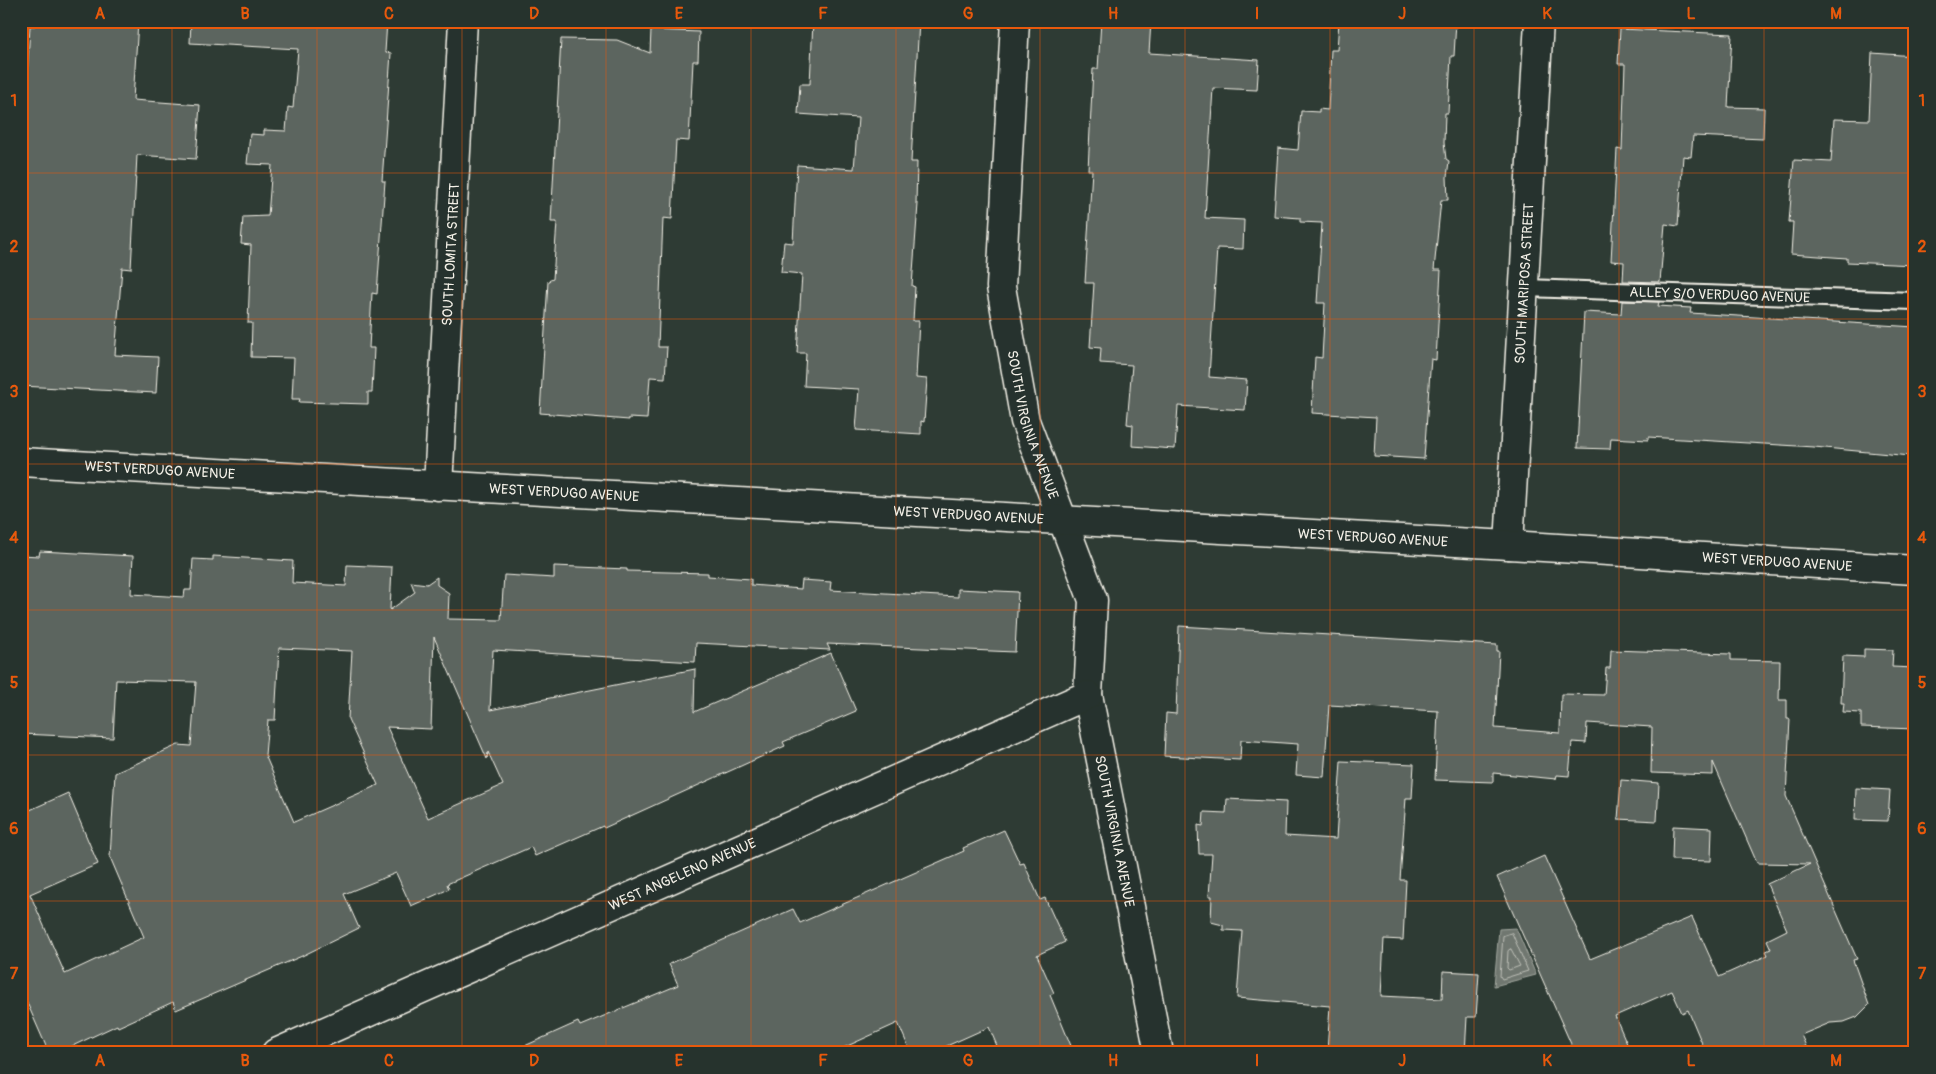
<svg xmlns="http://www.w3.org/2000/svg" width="1936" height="1074" viewBox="0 0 1936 1074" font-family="Pangolin,sans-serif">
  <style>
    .water { fill: #6f7770; stroke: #a4a8a0 }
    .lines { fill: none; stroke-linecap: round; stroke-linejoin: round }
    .shore { stroke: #bfc0b8; stroke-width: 1 }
    .building { fill: #5c655e; stroke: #f4f1e8; fill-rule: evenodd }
    .service-casing { stroke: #f4f1e8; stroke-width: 20 }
    .minor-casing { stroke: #f4f1e8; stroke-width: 31 }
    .secondary-casing { stroke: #f4f1e8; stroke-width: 31 }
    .service { stroke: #26332d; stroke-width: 16 }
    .minor { stroke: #26332d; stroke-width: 28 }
    .secondary { stroke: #26332d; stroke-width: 28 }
    .grid { fill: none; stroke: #e8590c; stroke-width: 1; stroke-opacity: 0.55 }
    .labels { text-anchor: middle; stroke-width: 4.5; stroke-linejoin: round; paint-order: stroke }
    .street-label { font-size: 14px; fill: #f4f1e8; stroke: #26332d }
    .neatline { fill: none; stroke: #e8590c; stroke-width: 2 }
    .grid-label { font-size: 16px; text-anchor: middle; font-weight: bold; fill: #e8590c }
  </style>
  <rect width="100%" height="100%" fill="#2e3b34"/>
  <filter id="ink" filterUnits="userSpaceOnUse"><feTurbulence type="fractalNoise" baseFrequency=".02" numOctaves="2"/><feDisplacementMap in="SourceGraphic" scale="10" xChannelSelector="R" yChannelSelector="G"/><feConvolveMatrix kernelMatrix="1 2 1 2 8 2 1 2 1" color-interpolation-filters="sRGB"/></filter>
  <g filter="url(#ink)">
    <path class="water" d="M1516 928 1536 975 1494 986 1499 929Z"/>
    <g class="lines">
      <g class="shore">
        <path d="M1512 933 1528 971 1502 979 1500 976 1503 936Z"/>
        <path d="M1511 949 1520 966 1509 970 1507 968 1508 951Z"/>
      </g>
    </g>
    <g class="building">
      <path d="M35 21H138L133 100 200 105 196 159 137 155 131 269 122 268 115 355 158 357 156 393 21 386V269L25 209 21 208V182L30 26H35Z"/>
      <path d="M191 21H387L385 52 391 53 382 181H385L377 294 372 293 369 348H374L372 392H368V404L299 402 300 399H292L294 358 251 357 252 323H248L251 245 241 244 243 217 268 216 272 165 247 164 250 134 264 135V130L286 131 288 107 293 108 298 49 190 43Z"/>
      <path d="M813 21H919L911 162H917L916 204H918L912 286 915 287 913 321H919L916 378 927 379 924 422 921 421V434L856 430 859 389 804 386 806 353H797L802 274 781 272 784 242 793 243 797 165 854 169 858 118 798 114 800 84H810Z"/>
      <path d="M1101 21H1151L1149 53 1259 60 1257 90 1213 88 1205 218 1244 220 1243 249 1217 248 1209 377 1247 380 1245 410 1178 406 1175 449 1132 446 1133 425 1127 424 1132 365 1100 363 1101 348 1090 347 1094 283H1085L1092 170H1088L1093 69H1098Z"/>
      <path d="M1339 21H1456L1454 56H1451L1448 113H1445L1444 143 1446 159 1449 161 1447 177 1448 200H1441L1434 270H1441L1436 360 1431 359 1430 371 1424 459 1374 456 1376 417 1312 413 1315 357 1322 358 1325 303H1317L1322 223 1300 222V218L1274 216 1278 148 1298 150 1301 111 1319 112V109L1328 110 1331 50H1337Z"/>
      <path d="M1620 29 1732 34 1728 107 1764 108 1763 139 1693 136 1691 157 1683 156 1678 226 1665 224 1660 282 1623 281 1624 262 1611 261 1617 149 1622 150 1625 64H1618Z"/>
      <path d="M651 30 699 32 698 61H693L689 141 676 140 672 219 663 218 658 347H667L665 378 650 377 647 419 629 418V420L540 413 548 281 553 279 557 222H551L561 39 617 40 650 53Z"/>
      <path d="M1872 53 1915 56V265L1847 262V258L1791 254 1793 222H1789L1794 160 1831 162 1834 119 1869 120Z"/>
      <path d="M1622 301 1659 302 1658 306 1691 308 1690 313 1915 327V453L1911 452V456L1814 447 1648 437V440L1611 438 1610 449 1577 448 1584 312 1621 314Z"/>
      <path d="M40 551 133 556 131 594 184 597 185 590H191L193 559 213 560V556L293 561 292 583 346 586 347 565 392 567 390 610 415 592 411 582 427 584 437 577V585L449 593 448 619 501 620 504 575 554 578V566L627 569V571L708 573V576L751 579V585L801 589 802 580 831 582 830 590 958 597V589L1018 592 1015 652 827 644 830 650 696 643 695 662 493 650 490 710 695 669 694 712 831 653 856 711 783 742 785 746 604 828 603 826 535 856 531 847 447 884 449 889 411 906 396 873 344 894 359 928 302 956 176 1010 173 1002 118 1027 117 1025 66 1049 63 1053H49L21 989V814L68 793 98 864 30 894 65 974 144 937 110 857 115 773 178 745 191 746 196 682 116 680 113 738 21 734 24 603H21V555L39 556ZM434 637 487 759 488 752 503 785 428 818 387 727 431 729ZM279 648 352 651 348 719 378 785 294 822 265 755 268 720H275Z"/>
      <path d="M1179 626 1497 645V651H1499L1495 728 1560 733 1561 694 1604 695 1606 668H1610L1611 650 1731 654V660L1780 661 1779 700H1787V719H1790L1786 796 1857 959 1853 960 1869 1005 1857 1017 1844 1022 1830 1023 1801 1035 1806 1046 1792 1053H1706L1688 1010 1682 1013 1672 991 1615 1016 1631 1053H1575L1497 877 1544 856 1590 959 1692 917 1719 977 1768 955 1766 951 1771 949 1767 940 1787 930 1767 884 1810 864 1757 863 1713 762V775L1651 773 1652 727 1587 723 1586 743 1572 742 1569 776 1557 775 1556 779 1493 773V782L1435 780 1438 711 1329 705 1324 777 1296 775 1298 744 1241 740 1240 760 1164 756 1166 713 1176 714Z"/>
      <path d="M1864 649 1893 650 1892 667 1915 668V729L1861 727V713L1843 712 1844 703H1841L1843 656 1864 657Z"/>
      <path d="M1341 761 1414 764 1412 798H1406L1400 880H1406L1403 940 1384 939 1381 996 1442 999 1443 971 1479 973 1476 1017H1467L1465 1053H1327L1330 1006 1237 998 1242 931 1223 930V925L1211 922 1212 896H1209L1212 854H1199L1198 825 1203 826 1204 812 1226 813 1227 799 1286 802 1285 836 1336 839Z"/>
      <path d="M1621 780 1659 783 1657 821 1618 819Z"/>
      <path d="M1856 788 1890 790 1888 821 1855 820Z"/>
      <path d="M1673 826 1712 828 1711 861 1672 860Z"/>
      <path d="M1004 830 1020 864 1024 863 1040 900 1045 898 1065 942 1037 955 1054 993 1050 995 1074 1053H1000L989 1027 931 1053H911L898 1023 832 1053H509L578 1022 580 1026 678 985 669 964 793 909 800 923 964 851 963 848Z"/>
    </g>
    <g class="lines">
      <g class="service-casing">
        <g id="service">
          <path id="s1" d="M1525 288 1915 301"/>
        </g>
      </g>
      <g class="minor-casing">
        <g id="minor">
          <path id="s2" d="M1015 21 1001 287 1025 421 1093 600 1088 695 1159 1053"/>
          <path id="s3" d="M438 486 463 21"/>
          <path id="s4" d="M1509 545 1539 21"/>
          <path id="s5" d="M276 1053 1088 695"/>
        </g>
      </g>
      <g class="secondary-casing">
        <g id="secondary">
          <path id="s6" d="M21 462 1509 545 1915 570"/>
        </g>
      </g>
      <use href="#service" class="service"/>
      <use href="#minor" class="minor"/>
      <use href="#secondary" class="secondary"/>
    </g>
  </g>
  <path class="grid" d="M172 21V1053M317 21V1053M462 21V1053M606 21V1053M751 21V1053M896 21V1053M1040 21V1053M1185 21V1053M1330 21V1053M1474 21V1053M1619 21V1053M1764 21V1053M21 173H1915M21 319H1915M21 464H1915M21 610H1915M21 755H1915M21 901H1915"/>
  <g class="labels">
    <g class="street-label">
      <text dy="5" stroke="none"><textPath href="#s3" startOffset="232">SOUTH LOMITA STREET</textPath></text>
      <text dy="5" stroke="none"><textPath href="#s4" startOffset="262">SOUTH MARIPOSA STREET</textPath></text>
      <text dy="5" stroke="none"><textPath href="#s1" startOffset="195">ALLEY S/O VERDUGO AVENUE</textPath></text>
      <text dy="5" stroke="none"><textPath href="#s2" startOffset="408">SOUTH VIRGINIA AVENUE</textPath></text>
      <text dy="5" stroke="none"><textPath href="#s6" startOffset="139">WEST VERDUGO AVENUE</textPath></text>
      <text dy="5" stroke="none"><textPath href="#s6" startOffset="544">WEST VERDUGO AVENUE</textPath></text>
      <text dy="5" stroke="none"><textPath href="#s6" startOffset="949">WEST VERDUGO AVENUE</textPath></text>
      <text dy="5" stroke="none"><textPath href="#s6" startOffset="1354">WEST VERDUGO AVENUE</textPath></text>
      <text dy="5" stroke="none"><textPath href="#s6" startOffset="1759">WEST VERDUGO AVENUE</textPath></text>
      <text dy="5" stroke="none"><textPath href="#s2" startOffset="828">SOUTH VIRGINIA AVENUE</textPath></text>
      <text dy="5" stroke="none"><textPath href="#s5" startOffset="444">WEST ANGELENO AVENUE</textPath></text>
    </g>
  </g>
  <rect width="1936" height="1074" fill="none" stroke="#26332d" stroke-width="55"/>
  <rect x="28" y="28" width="1880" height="1018" class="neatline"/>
  <g class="grid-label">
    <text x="100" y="19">A</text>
    <text x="245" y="19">B</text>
    <text x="389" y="19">C</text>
    <text x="534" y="19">D</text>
    <text x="679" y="19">E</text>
    <text x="823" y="19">F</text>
    <text x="968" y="19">G</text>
    <text x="1113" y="19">H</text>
    <text x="1257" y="19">I</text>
    <text x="1402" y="19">J</text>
    <text x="1547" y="19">K</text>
    <text x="1691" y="19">L</text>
    <text x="1836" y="19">M</text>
    <text x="14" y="106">1</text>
    <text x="1922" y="106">1</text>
    <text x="14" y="252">2</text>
    <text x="1922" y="252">2</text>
    <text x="14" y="397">3</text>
    <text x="1922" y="397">3</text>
    <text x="14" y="543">4</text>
    <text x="1922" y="543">4</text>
    <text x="14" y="688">5</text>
    <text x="1922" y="688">5</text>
    <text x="14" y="834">6</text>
    <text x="1922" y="834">6</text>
    <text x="14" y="979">7</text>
    <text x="1922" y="979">7</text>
    <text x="100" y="1066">A</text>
    <text x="245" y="1066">B</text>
    <text x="389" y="1066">C</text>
    <text x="534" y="1066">D</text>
    <text x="679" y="1066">E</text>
    <text x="823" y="1066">F</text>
    <text x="968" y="1066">G</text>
    <text x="1113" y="1066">H</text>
    <text x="1257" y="1066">I</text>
    <text x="1402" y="1066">J</text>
    <text x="1547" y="1066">K</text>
    <text x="1691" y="1066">L</text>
    <text x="1836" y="1066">M</text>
  </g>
</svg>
